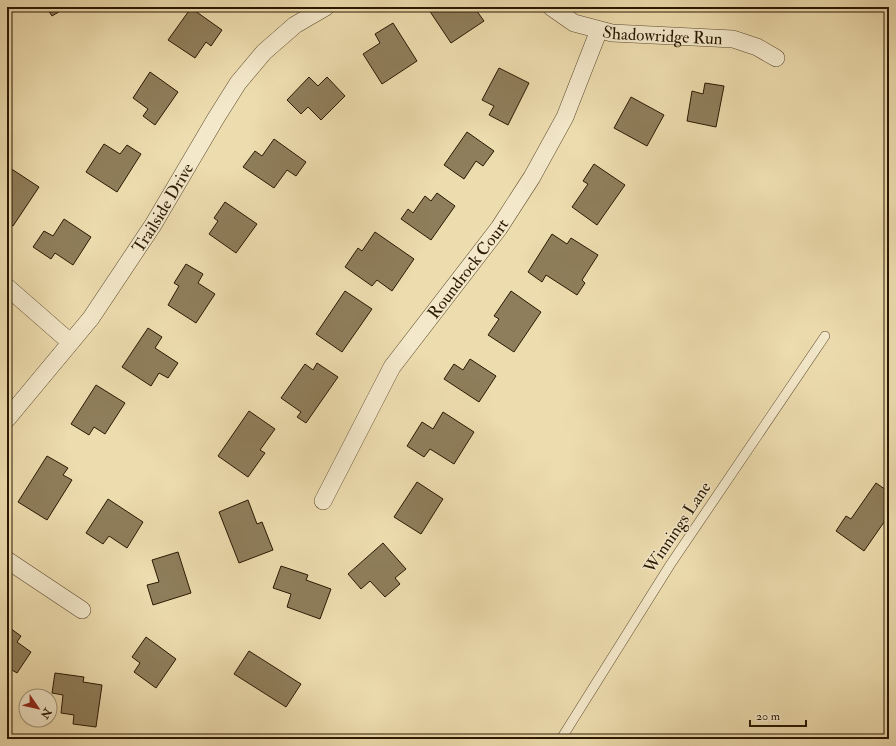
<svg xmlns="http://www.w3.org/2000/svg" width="896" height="746" viewBox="0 0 896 746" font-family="'IM FELL Double Pica',serif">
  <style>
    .building { fill: #8f7e5b; stroke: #2a1802 }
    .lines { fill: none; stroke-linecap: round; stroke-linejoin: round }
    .lane-casing { stroke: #5b492d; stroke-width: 10 }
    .street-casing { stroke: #5b492d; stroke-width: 18 }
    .lane { stroke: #f3e8ca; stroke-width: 9 }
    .street { stroke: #f3e8ca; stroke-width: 17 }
    .labels { text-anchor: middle; stroke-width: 3; stroke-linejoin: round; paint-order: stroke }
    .street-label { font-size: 17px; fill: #2a1802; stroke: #f3e8ca }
  </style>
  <rect width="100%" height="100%" fill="#eddcae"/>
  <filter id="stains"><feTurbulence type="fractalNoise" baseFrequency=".005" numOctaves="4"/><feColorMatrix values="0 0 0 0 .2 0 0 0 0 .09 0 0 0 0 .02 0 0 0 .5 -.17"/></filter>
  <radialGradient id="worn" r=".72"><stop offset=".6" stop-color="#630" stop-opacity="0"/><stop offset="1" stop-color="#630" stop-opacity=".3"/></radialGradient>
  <g class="building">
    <path d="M7 7 13 10 7 21Z"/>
    <path d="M46 7H67L52 16Z"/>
    <path d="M427 7H474L484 21 451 43Z"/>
    <path d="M191 8 222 30 211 46 206 42 195 58 168 40Z"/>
    <path d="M393 23 417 61 382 84 363 54 380 43 375 34Z"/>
    <path d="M499 68 529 83 508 125 489 115 494 106 482 100Z"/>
    <path d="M150 72 178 92 155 125 143 116 148 109 133 98Z"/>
    <path d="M309 77 318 86 327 77 345 96 321 120 308 107 301 114 287 100Z"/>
    <path d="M705 83 724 86 716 127 687 121 692 91 703 94Z"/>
    <path d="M631 97 664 115 647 146 614 128Z"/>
    <path d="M467 132 494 151 483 166 476 161 464 179 444 165Z"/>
    <path d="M274 139 306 162 296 176 287 170 274 188 243 167 255 151 262 156Z"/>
    <path d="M104 144 120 154 127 145 141 154 117 192 86 172Z"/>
    <path d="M594 164 625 185 597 225 572 207 588 184 583 181Z"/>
    <path d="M7 166 39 187 13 226 7 222Z"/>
    <path d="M437 193 455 206 431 240 401 219 408 209 413 213 425 196 431 201Z"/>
    <path d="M225 202 257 224 236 253 209 234 218 221 214 218Z"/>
    <path d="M64 219 91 237 73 265 55 253 51 259 33 247 44 231 53 236Z"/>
    <path d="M375 232 414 259 392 291 377 280 372 286 345 267 358 248 362 251Z"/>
    <path d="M552 234 567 244 571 238 598 255 582 280 585 283 577 295 546 275 542 282 528 272Z"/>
    <path d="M186 264 203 274 198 283 215 294 196 323 168 305 179 286 174 283Z"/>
    <path d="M345 291 372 309 342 352 316 334Z"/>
    <path d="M511 291 541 312 514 352 488 335 499 319 494 316Z"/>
    <path d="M148 328 162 337 155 348 178 363 168 378 159 373 151 386 122 367Z"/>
    <path d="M470 359 496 376 479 402 444 379 454 364 463 370Z"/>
    <path d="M317 363 338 377 306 423 297 417 301 412 281 398 305 364 313 370Z"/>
    <path d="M96 385 125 403 105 434 94 427 89 435 71 424Z"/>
    <path d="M249 411 275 429 260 450 265 453 248 477 218 456Z"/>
    <path d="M443 412 474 432 454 464 430 449 424 457 407 446 422 422 433 429Z"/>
    <path d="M47 456 68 468 63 475 72 480 47 520 18 502Z"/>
    <path d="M417 482 443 499 421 534 394 517Z"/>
    <path d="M876 483 889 492V515L864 551 836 531 846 516 851 519Z"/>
    <path d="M108 499 143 522 127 548 109 536 103 544 86 533Z"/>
    <path d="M248 500 257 524 262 522 273 550 239 563 219 512Z"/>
    <path d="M383 543 406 569 395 578 400 584 385 597 370 581 361 589 348 574Z"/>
    <path d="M178 552 191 593 153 605 147 585 159 582 152 560Z"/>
    <path d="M281 566 308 575 306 580 331 589 320 619 287 607 291 594 273 588Z"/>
    <path d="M7 626 21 636 17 642 31 652 17 673 7 667Z"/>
    <path d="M146 637 176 659 156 688 134 672 140 663 132 657Z"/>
    <path d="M249 651 301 684 286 707 234 674Z"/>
    <path d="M55 673 84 677 83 682 102 685 96 727 73 724 74 715 61 713 63 695 52 693Z"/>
  </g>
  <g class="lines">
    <g class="lane-casing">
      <path id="lane" d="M561 739 670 565 825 336"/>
    </g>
    <g class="street-casing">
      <g id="street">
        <path id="s1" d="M551 7 574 23 612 33 733 39 757 47 776 58"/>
        <path d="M7 287 70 342"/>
        <path id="s2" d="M7 419 91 318 153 225 216 118 238 83 264 52 295 25 326 7"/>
        <path id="s3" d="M323 501 392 367 499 228 532 177 565 117 599 30"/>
        <path d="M7 560 82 610"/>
      </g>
    </g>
    <use href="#lane" class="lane"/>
    <use href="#street" class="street"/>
  </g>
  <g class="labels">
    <g class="street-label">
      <text dy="6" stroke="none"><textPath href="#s1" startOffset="118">Shadowridge Run</textPath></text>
      <text dy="6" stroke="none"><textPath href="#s2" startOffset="263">Trailside Drive</textPath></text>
      <text dy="6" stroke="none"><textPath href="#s3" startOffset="275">Roundrock Court</textPath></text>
      <text transform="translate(677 527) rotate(-56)" y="6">Winnings Lane</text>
    </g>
  </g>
  <rect width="896" height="746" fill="none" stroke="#eddcae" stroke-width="24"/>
  <rect x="8" y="8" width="880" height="730" fill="none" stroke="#2a1802" stroke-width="2"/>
  <rect x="12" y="12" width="872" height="722" fill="none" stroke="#2a1802"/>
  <g transform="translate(38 708) rotate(124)"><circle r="19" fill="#f3e8ca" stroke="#a3957a"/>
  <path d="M0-3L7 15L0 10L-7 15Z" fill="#8f2418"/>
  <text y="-6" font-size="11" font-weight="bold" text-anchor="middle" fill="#2a1802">N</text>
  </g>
  <path d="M750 720v6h56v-6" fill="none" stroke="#2a1802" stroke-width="2"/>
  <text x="756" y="720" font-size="12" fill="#2a1802" stroke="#f3e8ca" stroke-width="3" paint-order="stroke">20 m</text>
  <rect width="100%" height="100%" filter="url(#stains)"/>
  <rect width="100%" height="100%" fill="url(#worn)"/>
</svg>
